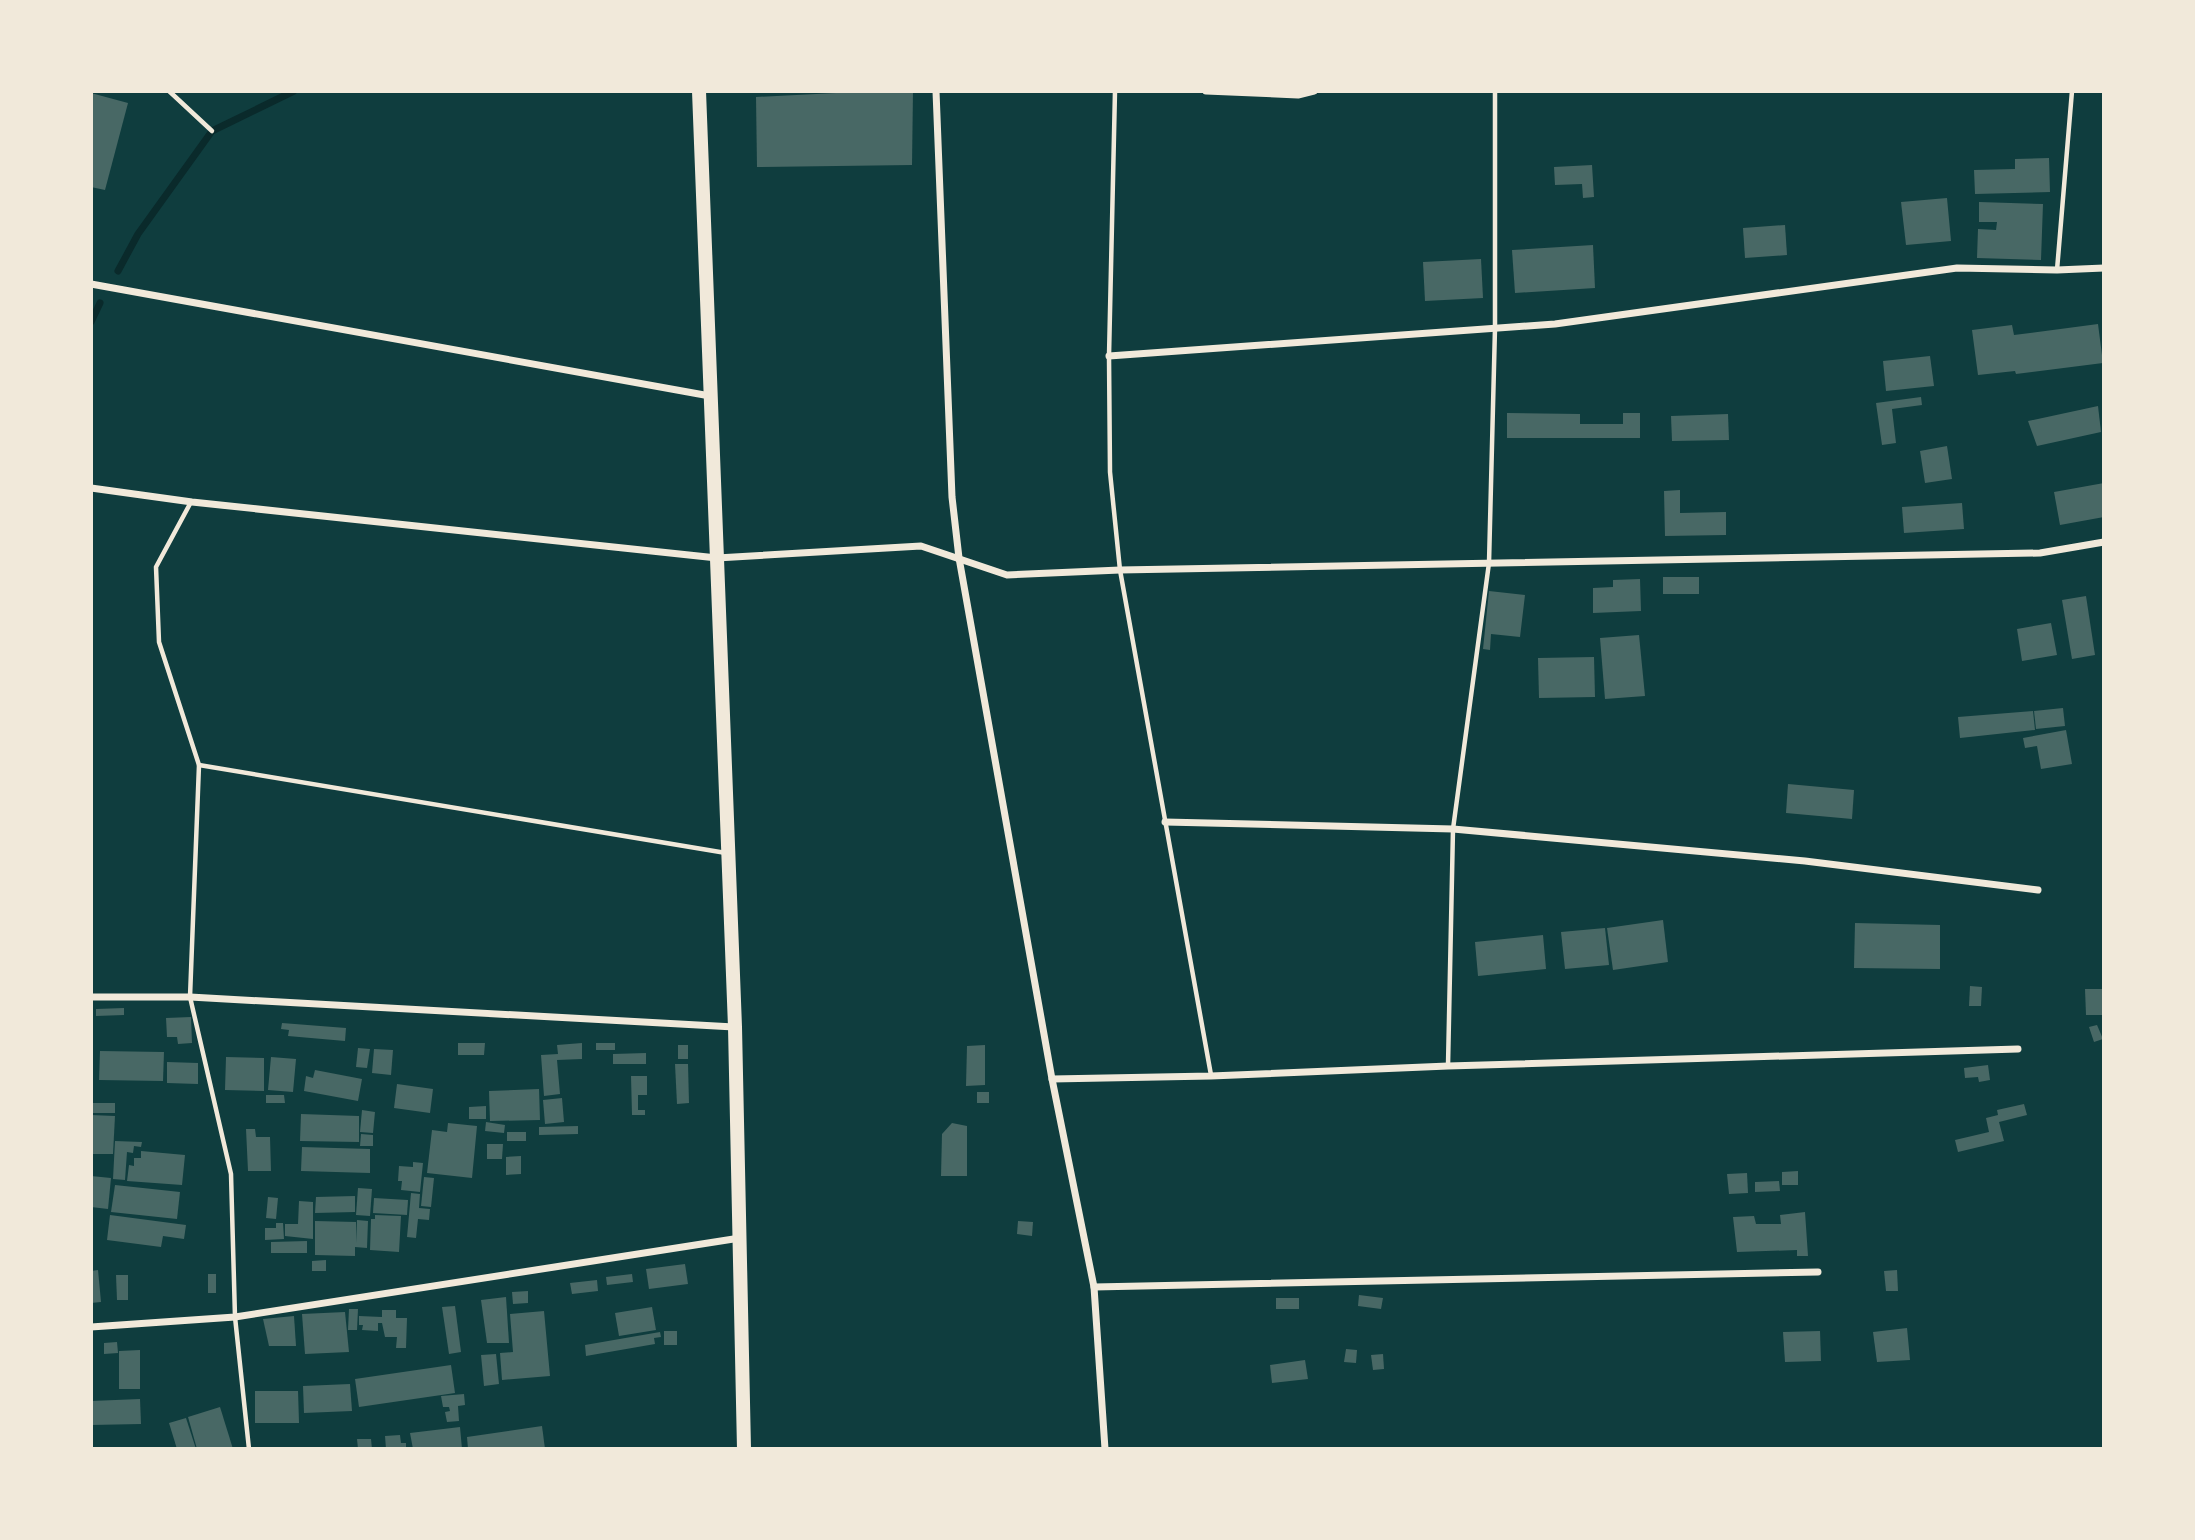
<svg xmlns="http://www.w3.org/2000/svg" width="2195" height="1540" viewBox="0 0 2195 1540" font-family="Cabin,sans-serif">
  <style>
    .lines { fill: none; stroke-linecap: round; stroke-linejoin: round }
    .stream { stroke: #0a2a2b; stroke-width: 7 }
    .building { fill: #486865 }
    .service { stroke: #f1e9da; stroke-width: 4.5 }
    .minor { stroke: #f1e9da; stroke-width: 7 }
    .primary { stroke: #f1e9da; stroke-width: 14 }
  </style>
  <rect width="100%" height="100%" fill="#0f3d3e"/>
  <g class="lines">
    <g class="stream">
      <path d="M118 271 138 234 212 131 294 91"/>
      <path d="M91 322 100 303"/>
    </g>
  </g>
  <g class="building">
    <path d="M875 91H913L912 165 757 167 756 97Z"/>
    <path d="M91 93 128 103 105 190 91 187Z"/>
    <path d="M2049 158 2050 192 1975 194 1974 170 2015 169V159Z"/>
    <path d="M1592 165 1594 197 1583 198 1582 184 1555 185 1554 167Z"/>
    <path d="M1947 198 1951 241 1906 245 1901 202Z"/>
    <path d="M1979 202 2043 204 2041 260 1977 258 1978 229 1996 230 1997 222H1979Z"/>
    <path d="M1785 225 1787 255 1745 258 1743 228Z"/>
    <path d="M1593 245 1595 288 1515 293 1512 250Z"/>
    <path d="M1481 259 1483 298 1425 301 1423 262Z"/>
    <path d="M2098 324 2103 363 2016 374 2015 371 1978 375 1972 330 2012 325 2014 335Z"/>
    <path d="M1930 356 1934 386 1886 391 1883 361Z"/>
    <path d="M1921 397 1922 405 1892 409 1896 443 1882 445 1876 403Z"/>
    <path d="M2098 406 2101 432 2037 446 2028 421Z"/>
    <path d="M1507 413 1580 414V424H1623V413H1640V438H1507Z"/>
    <path d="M1728 414 1729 440 1672 441 1671 416Z"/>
    <path d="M1947 446 1952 479 1925 483 1920 451Z"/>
    <path d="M2104 483V517L2060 525 2054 492Z"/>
    <path d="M1680 490V513L1726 512V535L1665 536 1664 491Z"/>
    <path d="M1962 503 1964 529 1904 533 1902 507Z"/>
    <rect x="1663" y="577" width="36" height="17"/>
    <path d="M1640 579 1641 611 1593 613V588L1613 587V580Z"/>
    <path d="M1489 591 1525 595 1520 637 1491 634 1490 650 1483 649Z"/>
    <path d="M2086 596 2095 655 2072 659 2062 600Z"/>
    <path d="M2051 623 2057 655 2022 661 2017 629Z"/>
    <path d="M1639 635 1645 696 1605 699 1600 638Z"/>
    <path d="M1594 657 1595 697 1539 698 1538 658Z"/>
    <path d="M2063 708 2065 726 2036 729 2034 711Z"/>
    <path d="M2033 711 2035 730 1960 738 1958 717Z"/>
    <path d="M2066 730 2072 764 2041 769 2037 746 2025 748 2023 738Z"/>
    <path d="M1788 784 1854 790 1852 819 1786 813Z"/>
    <path d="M1663 920 1668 962 1613 970 1607 928Z"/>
    <path d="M1855 923 1940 925V969L1854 968Z"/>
    <path d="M1605 928 1609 965 1565 969 1561 932Z"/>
    <path d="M1543 935 1546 969 1478 976 1475 942Z"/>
    <path d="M1970 986 1982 987 1981 1006H1969Z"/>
    <path d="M2085 989H2104V1015H2086Z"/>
    <path d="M124 1008V1015L96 1016V1009Z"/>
    <path d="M191 1017 192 1043 178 1044 177 1037H167L166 1018Z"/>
    <path d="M282 1023 346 1028 345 1041 288 1036 289 1030 281 1029Z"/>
    <path d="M2097 1025 2103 1039 2094 1042 2089 1027Z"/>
    <path d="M458 1043H485L484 1055H458Z"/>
    <path d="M582 1043V1059L557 1060 560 1094 544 1096 541 1055 558 1054 557 1045Z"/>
    <rect x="596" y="1043" width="19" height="7"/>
    <rect x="678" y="1045" width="10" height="14"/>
    <path d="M985 1045V1085L966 1086 967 1046Z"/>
    <path d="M358 1048 370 1049 367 1068 356 1067Z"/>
    <path d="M374 1049 393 1050 391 1075 372 1073Z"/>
    <path d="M100 1051 164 1052 163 1081 99 1080Z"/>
    <path d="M646 1053V1064H613V1054Z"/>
    <path d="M226 1057 264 1058V1091L225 1090Z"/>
    <path d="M271 1057 296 1059 293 1092 268 1090Z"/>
    <path d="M167 1062 198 1063V1084L167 1083Z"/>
    <path d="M675 1064H688L689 1103 677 1104Z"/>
    <path d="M1988 1065 1990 1080 1979 1082 1978 1077 1965 1078 1964 1068Z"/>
    <path d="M315 1070 362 1079 358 1101 304 1091 306 1076 313 1078Z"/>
    <path d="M631 1076H647V1095H638V1110H645V1115H632Z"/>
    <path d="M397 1084 433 1089 430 1113 394 1108Z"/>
    <path d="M539 1089 540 1120 490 1121 489 1091Z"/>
    <rect x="977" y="1092" width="12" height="11"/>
    <path d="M266 1095H284L285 1103H266Z"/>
    <path d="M562 1098 564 1122 545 1124 543 1100Z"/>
    <rect x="91" y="1103" width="24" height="10"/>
    <path d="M2024 1104 2027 1115 1999 1122 2004 1141 1958 1152 1955 1140 1989 1132 1986 1118 1998 1115 1997 1110Z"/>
    <path d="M486 1106V1119H469V1107Z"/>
    <path d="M362 1110 375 1112 373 1133 360 1132Z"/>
    <path d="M301 1114 359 1116V1142L300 1141Z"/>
    <path d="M91 1115 115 1116 113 1154H91Z"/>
    <path d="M486 1122 505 1125 504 1133 485 1131Z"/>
    <path d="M448 1123 477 1126 472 1178 427 1173 432 1130 447 1132Z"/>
    <path d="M952 1123 967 1126V1176H941L942 1134Z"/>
    <path d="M578 1126V1134L539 1135V1127Z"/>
    <path d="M246 1129H255L256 1137H270L271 1171H248Z"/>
    <rect x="507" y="1132" width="19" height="9"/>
    <path d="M361 1134 373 1135V1146H360Z"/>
    <path d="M115 1141 142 1142 141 1147 134 1146 133 1153 127 1152 125 1180 113 1179Z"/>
    <path d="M487 1144H503L502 1159H487Z"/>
    <path d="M302 1147 370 1149V1173L301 1171Z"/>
    <path d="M141 1151 185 1155 182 1185 127 1181 129 1165 134 1166V1158H141Z"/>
    <path d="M521 1156V1174L506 1175V1157Z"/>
    <path d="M413 1162 423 1163 420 1192 401 1190 402 1181H398L399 1166 413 1167Z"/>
    <path d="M1798 1171V1185H1782V1172Z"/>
    <path d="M1747 1173 1748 1193 1729 1194 1727 1174Z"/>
    <path d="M91 1176 111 1178 108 1209 91 1207Z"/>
    <path d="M424 1177 434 1178 431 1207 421 1206Z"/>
    <path d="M1779 1181 1780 1191 1755 1192V1182Z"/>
    <path d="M115 1185 180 1192 177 1219 111 1212Z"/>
    <path d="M358 1188 372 1189 370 1216 356 1215Z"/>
    <path d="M411 1193 420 1194 419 1208 430 1209 429 1220 418 1219 416 1238 407 1237Z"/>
    <path d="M355 1196V1212L315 1213 316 1197Z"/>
    <path d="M268 1197 278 1198 276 1219 266 1218Z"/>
    <path d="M374 1198 408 1200 407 1215 373 1213Z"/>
    <path d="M299 1201 313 1202V1239L285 1236V1224H298Z"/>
    <path d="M1805 1212 1808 1256H1797V1250L1737 1252 1733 1217 1754 1216 1756 1224H1781L1780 1215Z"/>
    <path d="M110 1215 186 1225 184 1239 163 1236 161 1247 107 1240Z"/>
    <path d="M375 1215 401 1216 399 1252 370 1250 371 1219H375Z"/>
    <path d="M357 1220 368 1221 367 1248 355 1247V1256L315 1255V1221L356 1222V1243Z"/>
    <path d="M1018 1221 1033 1222 1032 1236 1017 1234Z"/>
    <path d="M276 1223H283L284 1239 265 1240V1228H276Z"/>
    <path d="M307 1241V1253H271V1242Z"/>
    <path d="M326 1260V1271H312V1261Z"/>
    <path d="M685 1264 688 1284 649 1289 646 1269Z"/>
    <path d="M98 1270 101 1302 91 1303V1271Z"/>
    <path d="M1897 1270 1898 1291H1886L1884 1271Z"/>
    <rect x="208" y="1274" width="8" height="19"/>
    <path d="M632 1274 633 1282 607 1285 606 1277Z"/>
    <path d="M116 1275H128V1300H117Z"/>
    <path d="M597 1280 598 1291 572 1294 570 1283Z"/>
    <path d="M528 1291V1303L513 1304 512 1292Z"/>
    <path d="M1359 1295 1383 1298 1381 1309 1358 1306Z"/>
    <path d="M506 1297 509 1343H487L481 1300Z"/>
    <rect x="1276" y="1298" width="23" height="11"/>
    <path d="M455 1306 461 1352 449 1354 442 1307Z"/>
    <path d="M652 1307 656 1330 619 1336 615 1313Z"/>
    <path d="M349 1309H358L357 1330H348Z"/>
    <path d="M382 1310H396V1318H407L406 1348H396L397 1337H385L382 1323H378V1331L362 1330 363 1325H359V1316L382 1317Z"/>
    <path d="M544 1311 550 1376 502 1380 500 1353 513 1352 510 1314Z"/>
    <path d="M345 1312 349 1352 305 1354 302 1314Z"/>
    <path d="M294 1316 296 1346H269L263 1319Z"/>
    <path d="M1907 1328 1910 1360 1877 1362 1873 1332Z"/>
    <rect x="664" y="1331" width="13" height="14"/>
    <path d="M1820 1331 1821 1361 1785 1362 1783 1332Z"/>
    <path d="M660 1332 661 1337 654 1338 655 1344 586 1356 585 1345Z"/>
    <path d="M117 1342 118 1353 104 1354V1343Z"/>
    <path d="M1346 1349 1357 1350 1356 1363 1344 1362Z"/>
    <path d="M140 1350V1389H119V1351Z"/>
    <path d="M496 1354 499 1384 484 1386 481 1355Z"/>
    <path d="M1383 1354 1384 1369 1373 1370 1371 1355Z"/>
    <path d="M1305 1360 1308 1379 1272 1383 1270 1365Z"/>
    <path d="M451 1365 455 1393 359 1407 355 1379Z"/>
    <path d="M350 1384 352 1411 304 1413 303 1386Z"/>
    <path d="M255 1391H298L299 1423H255Z"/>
    <path d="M464 1394 465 1405 458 1406 459 1421 447 1422 445 1412 450 1411 449 1407H443L441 1396Z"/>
    <path d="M140 1399 141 1424 91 1425V1401Z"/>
    <path d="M220 1407 233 1449H197L188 1417Z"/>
    <path d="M186 1418 196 1449H177L169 1423Z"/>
    <path d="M542 1426 545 1449H468L467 1437Z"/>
    <path d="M460 1427 462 1449H413L410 1433Z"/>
    <path d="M400 1435 401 1443H406V1449H386L385 1436Z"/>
    <path d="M357 1439H371L372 1449H358Z"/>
  </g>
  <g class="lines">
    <g class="service">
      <path d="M169 91 212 131"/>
      <path d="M1115 91 1109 356 1110 472 1120 570 1211 1075"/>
      <path d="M2057 270 2072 91"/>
      <path d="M191 502 156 567 159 642 199 765 190 997 231 1174 235 1317 249 1449"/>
      <path d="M199 765 726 853"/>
      <path d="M1448 1066 1453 829 1489 563 1495 328V91"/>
    </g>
    <g class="minor">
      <path d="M936 91 952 497 959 558 1052 1079 1094 1287 1105 1449"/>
      <path d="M1206 91 1298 95 1314 91"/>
      <path d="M91 284 710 396"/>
      <path d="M1109 356 1555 324 1957 268 2057 270 2104 268"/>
      <path d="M91 488 192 502 717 558 921 546 1007 575 1120 570 2040 553 2104 542"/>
      <path d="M1165 822 1453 829 1805 861 2038 890"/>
      <path d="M91 997H190L734 1027"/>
      <path d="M1052 1079 1211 1076 1448 1066 2018 1049"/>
      <path d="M1094 1287 1818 1272"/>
      <path d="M91 1327 235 1317 740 1238"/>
    </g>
    <path class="primary" d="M699 91 735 1027 744 1449"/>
  </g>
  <rect width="2195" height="1540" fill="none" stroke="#f1e9da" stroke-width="186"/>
</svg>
